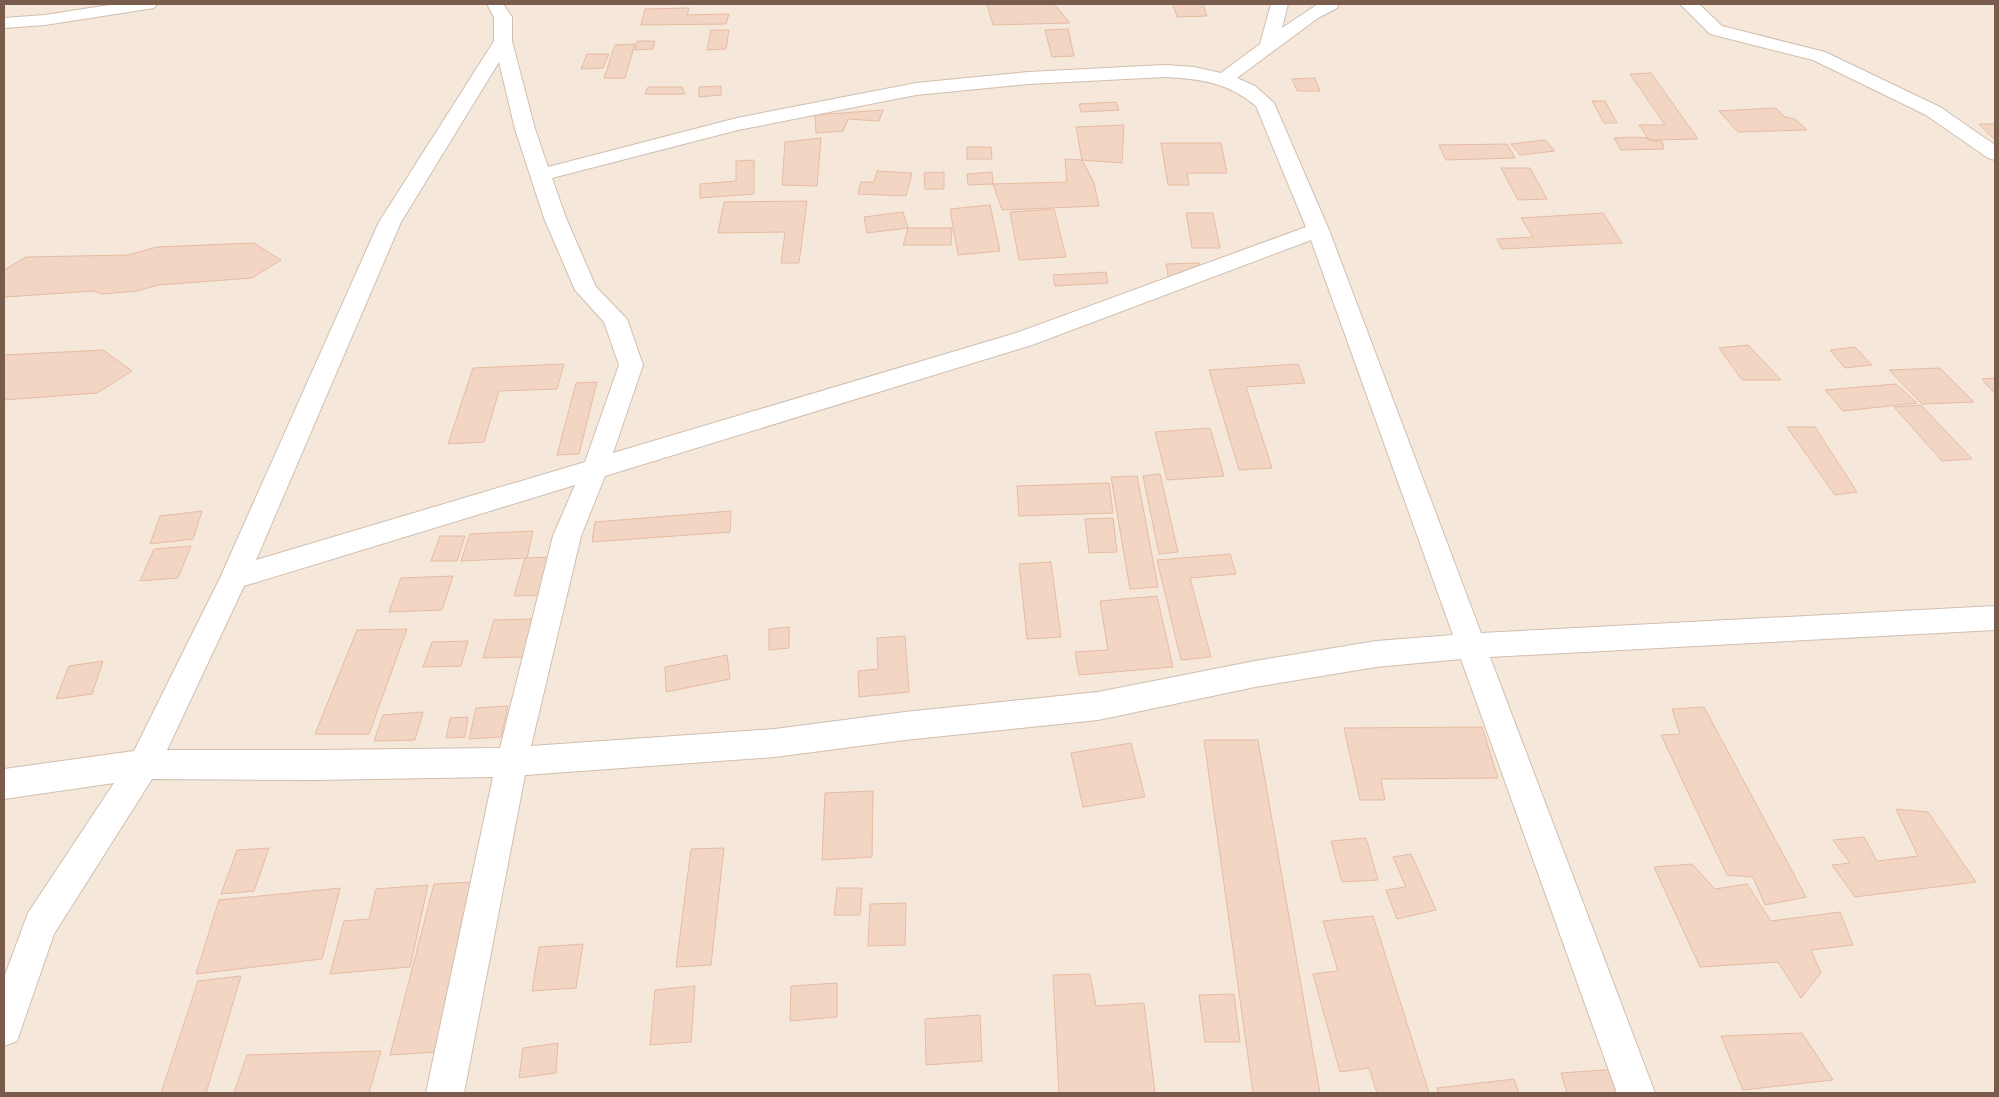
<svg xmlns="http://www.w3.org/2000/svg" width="1999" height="1097" viewBox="0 0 1999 1097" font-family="'IBM Plex Sans',sans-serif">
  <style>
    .residential { fill: #f5e8da }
    .building { fill: #f3d5c3; stroke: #e6bba3 }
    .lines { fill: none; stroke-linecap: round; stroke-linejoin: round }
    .minor-casing { stroke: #d1beb0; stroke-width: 2 }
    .minor { fill: #fff; fill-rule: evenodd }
  </style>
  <rect width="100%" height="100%" fill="#fdf6ec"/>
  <rect class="residential" x="4" y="4" width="1991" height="1089"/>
  <g class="building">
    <path d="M987 4H1054L1070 23 993 25Z"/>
    <path d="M1173 4H1203L1207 16 1177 17Z"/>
    <path d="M689 8 687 15 729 14 726 24 641 25 645 9Z"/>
    <path d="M1068 29 1074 56 1052 57 1045 30Z"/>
    <path d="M711 30H729L726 49 707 50Z"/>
    <path d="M637 41H655L653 49 635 50Z"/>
    <path d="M635 44 625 78H604L615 45Z"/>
    <path d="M587 54H609L603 68 581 69Z"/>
    <path d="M1651 73 1698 139 1649 140 1648 138 1639 125H1665L1630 74Z"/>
    <path d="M1315 78 1320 91H1297L1292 79Z"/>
    <path d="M721 86V95L699 97V87Z"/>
    <path d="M648 87H682L685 94H645Z"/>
    <path d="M1592 101H1605L1617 123H1604Z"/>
    <path d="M1116 102 1119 110 1081 112 1079 104Z"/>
    <path d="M1776 108 1785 117 1795 119 1807 130 1738 132 1719 111Z"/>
    <path d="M883 110 879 121 848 119 843 131 816 133 815 115Z"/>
    <path d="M1979 124H1995V140Z"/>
    <path d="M1124 125 1122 163 1082 160 1076 127Z"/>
    <path d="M1633 137 1648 138 1650 141H1662L1664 149 1621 150 1614 138Z"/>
    <path d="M821 138 817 186 782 185 785 142Z"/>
    <path d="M1545 140 1555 151 1520 155 1511 144Z"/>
    <path d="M1161 143H1221L1227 173H1187L1189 185H1168Z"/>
    <path d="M1507 144 1515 158 1446 160 1439 145Z"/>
    <path d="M967 147H991L992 159H967Z"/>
    <path d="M1065 159 1082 160 1094 183 1099 206 1002 210 993 184 1067 182Z"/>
    <path d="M754 160V194L700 198V184L736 181V161Z"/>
    <path d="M1501 168H1530L1547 199 1518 200Z"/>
    <path d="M877 171 912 173 906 196 858 194 861 182H874Z"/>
    <path d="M944 172V189H925L924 173Z"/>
    <path d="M992 172 993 184 968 185 967 174Z"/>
    <path d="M807 201 799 263H781L785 232 718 233 724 202Z"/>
    <path d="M990 205 1000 251 958 255 950 209Z"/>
    <path d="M1054 209 1066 257 1019 260 1010 212Z"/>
    <path d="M903 212 908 228 867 233 864 217Z"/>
    <path d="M1186 213H1213L1220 248H1192Z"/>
    <path d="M1603 213 1622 243 1502 249 1497 239 1533 237 1521 218Z"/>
    <path d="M908 228H952L951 245H903Z"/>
    <path d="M254 243 281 260 252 278 158 285 137 291 102 294 93 291 6 297 4 294V270L26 257 128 255 157 247Z"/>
    <path d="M1199 263 1201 272 1169 281 1166 264Z"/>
    <path d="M1106 272 1108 283 1055 286 1053 275Z"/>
    <path d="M1748 345 1781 380H1742L1719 348Z"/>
    <path d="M1855 347 1872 365 1845 368 1830 350Z"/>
    <path d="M103 350 132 371 97 393 4 400V355Z"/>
    <path d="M564 364 557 389 499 391 484 442 448 444 473 368Z"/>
    <path d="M1298 364 1305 383 1246 387 1272 468 1239 470 1209 370Z"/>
    <path d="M1940 368 1974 402 1922 404 1889 370Z"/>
    <path d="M1995 378V394L1982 379Z"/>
    <path d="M597 382 579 454 557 455 576 383Z"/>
    <path d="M1896 384 1917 403 1843 411 1825 390Z"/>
    <path d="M1921 405 1972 459 1942 461 1894 407Z"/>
    <path d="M1787 427H1815L1857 492 1835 495Z"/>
    <path d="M1210 428 1224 476 1167 480 1155 432Z"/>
    <path d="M1160 474 1178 552 1159 554 1143 476Z"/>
    <path d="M1137 476 1158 587 1130 589 1111 477Z"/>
    <path d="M1109 483 1113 513 1019 516 1017 486Z"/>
    <path d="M202 511 193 539 150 544 160 516Z"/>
    <path d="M731 511 730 532 592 542 595 522Z"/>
    <path d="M1113 518 1117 552 1089 553 1085 519Z"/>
    <path d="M533 531 527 558 461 561 470 534Z"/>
    <path d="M440 536H465L457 561H431Z"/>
    <path d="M191 546 178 578 140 581 154 549Z"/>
    <path d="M1230 554 1236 574 1190 578 1211 657 1181 660 1157 560Z"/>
    <path d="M555 557 545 595 514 596 525 558Z"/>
    <path d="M1051 562 1061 637 1027 639 1019 564Z"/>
    <path d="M453 576 442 610 389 612 401 578Z"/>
    <path d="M1157 596 1173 667 1079 675 1075 652 1108 650 1100 601Z"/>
    <path d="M533 619 523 657 483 658 494 620Z"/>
    <path d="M789 627V648L769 650V629Z"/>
    <path d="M407 629 369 734H315L357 630Z"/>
    <path d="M905 636 909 692 859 697 858 671 878 669 877 638Z"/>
    <path d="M468 641 461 666 423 667 432 642Z"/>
    <path d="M727 655 730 679 666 692 665 667Z"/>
    <path d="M103 661 92 694 56 699 69 666Z"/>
    <path d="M508 706 501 737 469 739 476 708Z"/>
    <path d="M1704 707 1806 897 1765 905 1753 877 1727 875 1661 735 1680 734 1672 709Z"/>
    <path d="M423 712 415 740 374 741 383 715Z"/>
    <path d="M468 717 465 737 446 738 450 718Z"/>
    <path d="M1482 727 1498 778 1381 779 1385 800H1360L1344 728Z"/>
    <path d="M1204 740H1258L1320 1093H1253Z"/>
    <path d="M1131 743 1145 797 1083 807 1071 753Z"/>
    <path d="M873 791 872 857 822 860 825 793Z"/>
    <path d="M1896 809 1928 812 1976 882 1855 897 1832 865 1850 863 1833 840 1864 837 1877 861 1918 856Z"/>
    <path d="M1366 838 1378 880 1342 882 1331 841Z"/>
    <path d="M269 848 254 891 221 894 237 850Z"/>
    <path d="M724 848 711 965 676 967 691 849Z"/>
    <path d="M1411 854 1436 910 1397 919 1386 890 1406 887 1393 857Z"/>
    <path d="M1692 864 1715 889 1747 884 1771 921 1840 912 1853 945 1811 950 1821 973 1801 998 1778 962 1700 967 1654 867Z"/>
    <path d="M475 882 435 1052 390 1055 434 884Z"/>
    <path d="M428 885 410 967 330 974 344 921 369 919 376 889Z"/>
    <path d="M340 888 322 959 196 974 219 900Z"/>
    <path d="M837 888H862L860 915H834Z"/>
    <path d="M906 903 905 945 868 946 870 904Z"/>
    <path d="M1373 916 1429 1093H1377L1369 1068 1340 1072 1313 974 1338 971 1323 921Z"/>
    <path d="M583 944 576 988 532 991 539 947Z"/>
    <path d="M1090 974 1096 1006 1144 1003 1155 1093H1059L1053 975Z"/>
    <path d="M241 976 206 1093H161L198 981Z"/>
    <path d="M837 983V1017L790 1021 791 986Z"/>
    <path d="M695 986 691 1042 650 1045 655 990Z"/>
    <path d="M1234 994 1240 1042H1205L1199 995Z"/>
    <path d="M980 1015 982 1061 926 1065 925 1019Z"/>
    <path d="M1802 1033 1833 1080 1743 1090 1721 1036Z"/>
    <path d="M558 1043 556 1073 519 1078 523 1048Z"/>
    <path d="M381 1051 369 1093H234L247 1055Z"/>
    <path d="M1617 1069 1626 1093H1567L1561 1073Z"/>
    <path d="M1514 1079 1519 1093H1439L1437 1088Z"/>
  </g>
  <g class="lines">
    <g class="minor-casing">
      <g id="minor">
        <path d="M116 4H157L154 8 148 9 45 25 4 28V18L45 15Z"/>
        <path d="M487 4H503L512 17V41L535 129 548 167 737 118 916 83 1028 72 1165 65 1194 67 1221 73 1260 44 1271 4H1288L1282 28 1318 4H1339L1337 8 1318 18 1237 78 1255 86 1274 103 1329 230 1481 633 1995 606V630L1490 657 1655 1093H1617L1461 659 1376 667 1255 687 1098 720 905 740 775 757 525 775 464 1093H426L493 777 315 780 152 779 54 934 17 1041 4 1046V978L28 913 114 783 4 799V769L134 751 220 578 379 222 494 41V17ZM499 62 515 129 544 218 575 290 604 322 619 365 585 462 256 560 401 222ZM1165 77C1201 79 1227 82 1256 106L1306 227 1016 333 613 453 643 365 627 319 596 287 566 218 552 178 738 130 916 95 1028 84ZM1311 240 1453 635 1376 641 1255 661 1098 692 905 712 775 729 531 746 581 536 605 476 1032 345ZM575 485 553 536 500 748 315 750H167L244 586Z"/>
        <path d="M1680 4H1699L1722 26 1825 52 1940 107 1995 145V160L1988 158 1926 115 1813 60 1710 34Z"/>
      </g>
    </g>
    <use href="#minor" class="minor"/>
  </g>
  <rect width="1999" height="1097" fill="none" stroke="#7a5c4d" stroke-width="10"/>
</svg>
